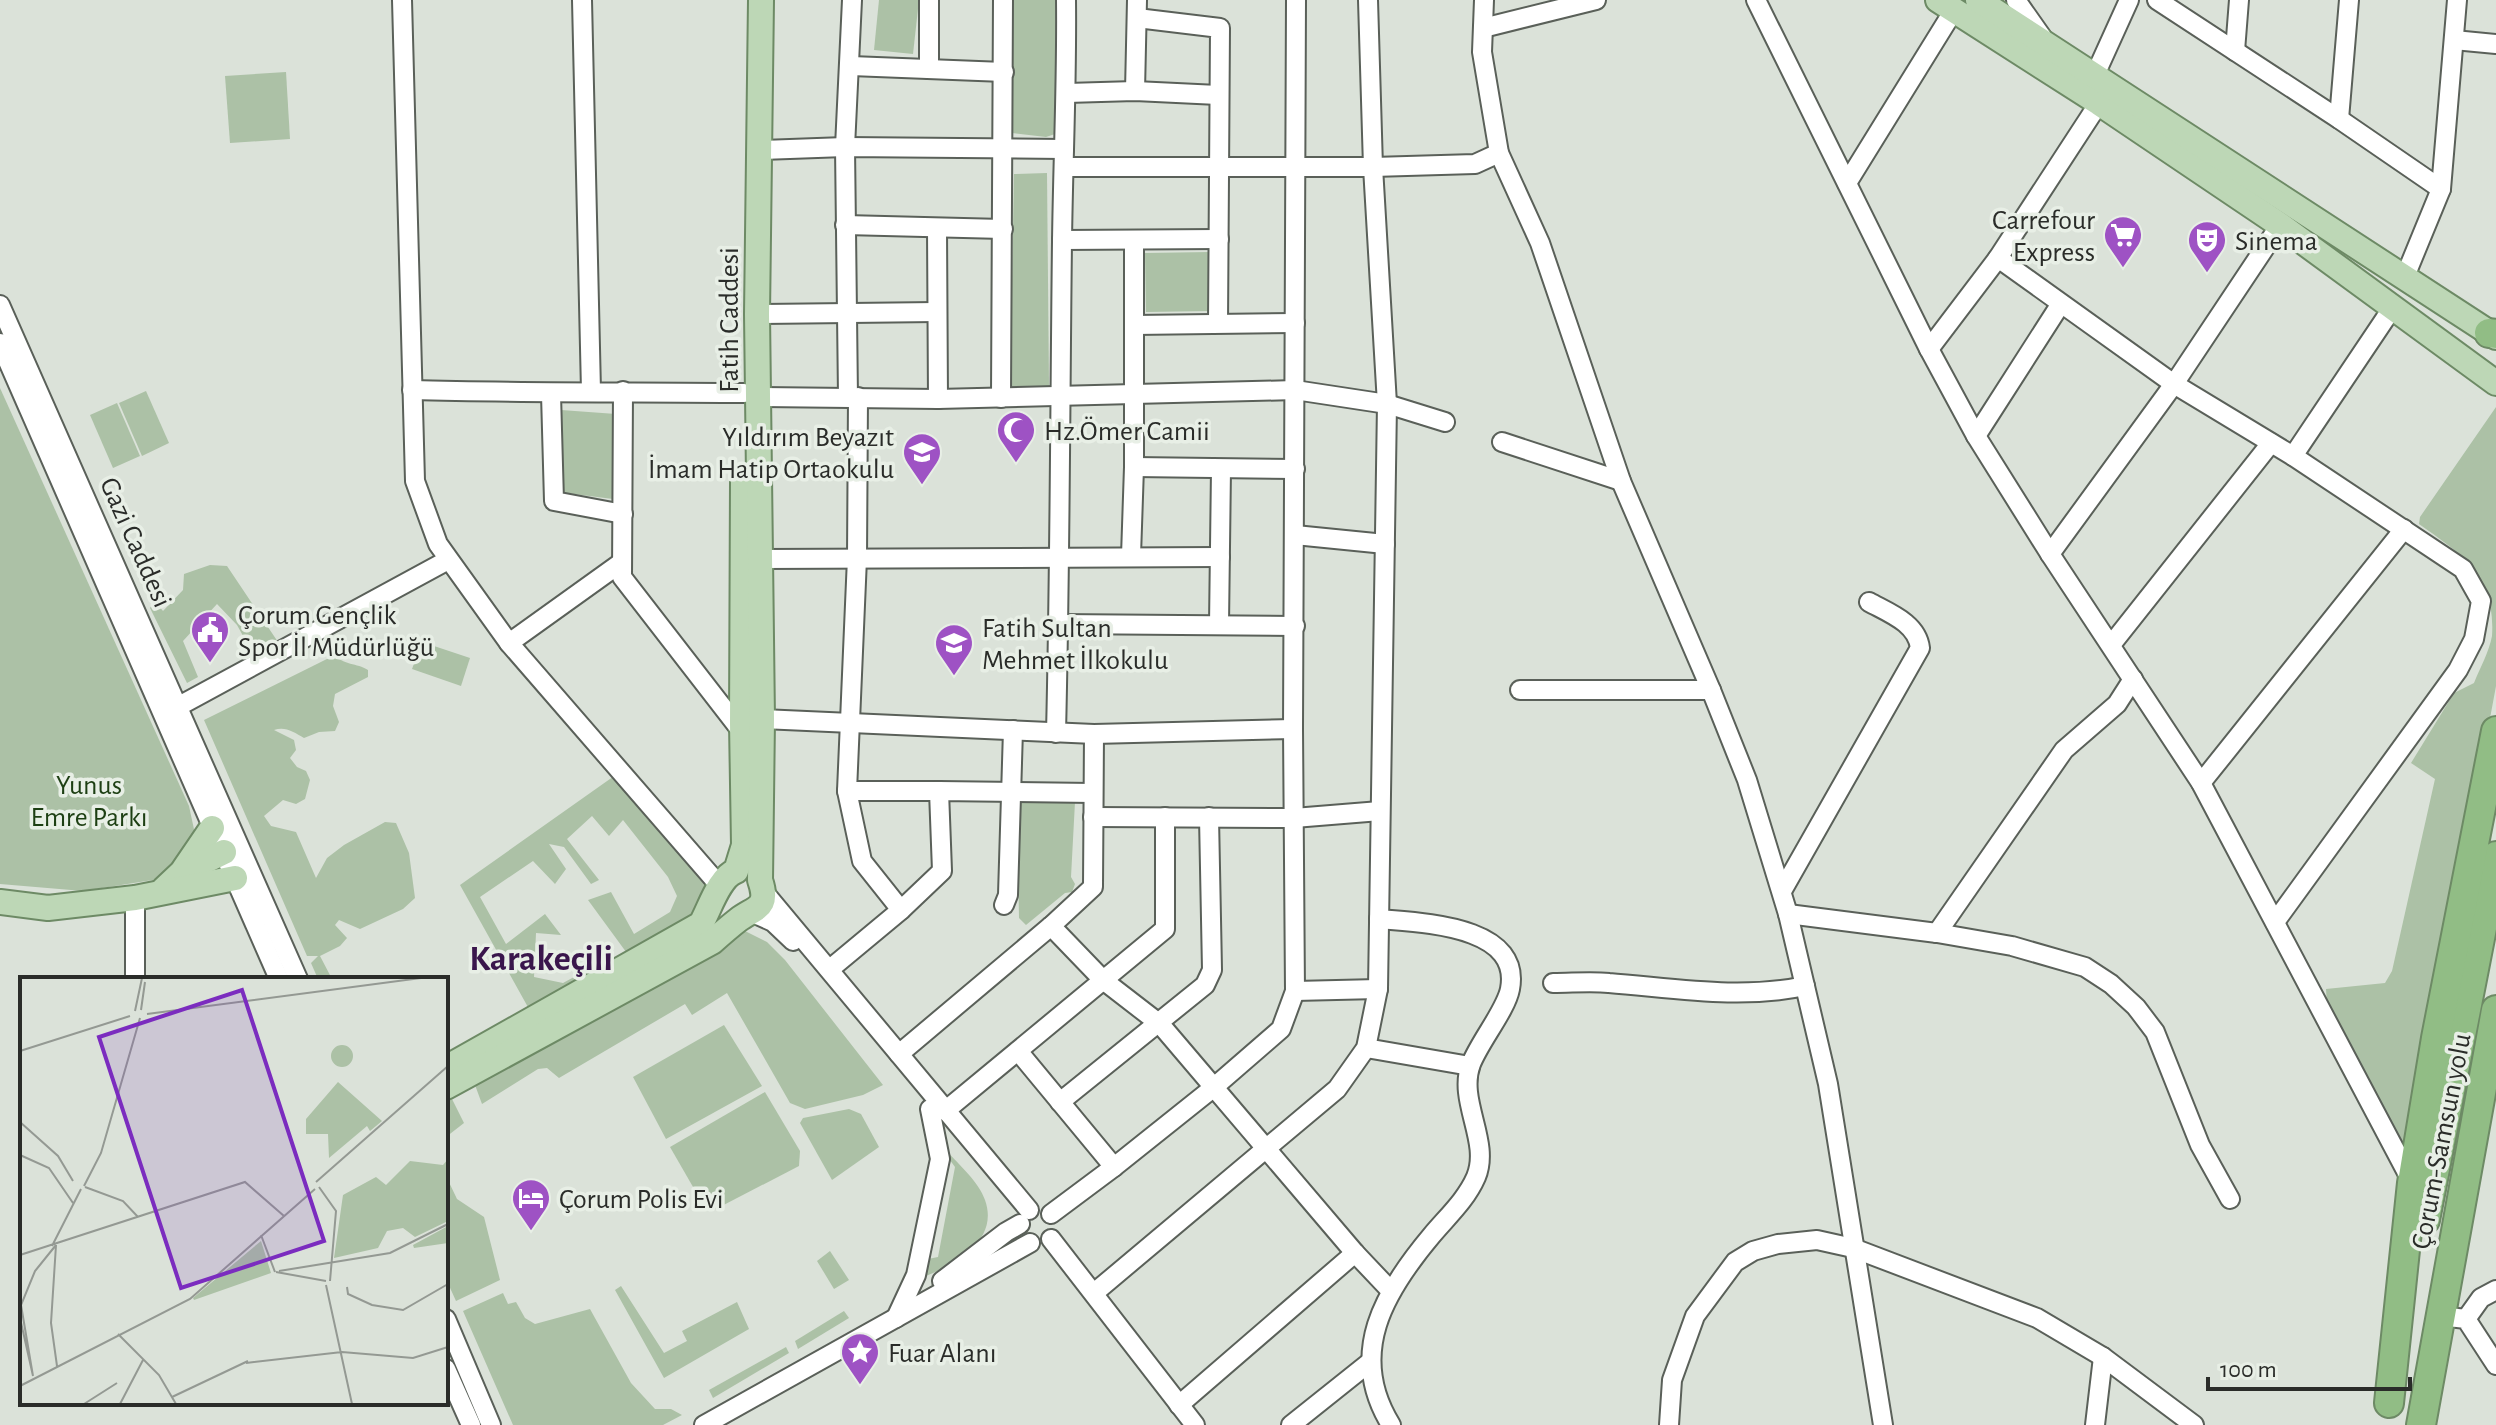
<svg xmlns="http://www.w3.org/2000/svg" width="2496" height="1425" viewBox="0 0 2496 1425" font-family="'Alegreya Sans',sans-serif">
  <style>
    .green { fill: #acc1a6 }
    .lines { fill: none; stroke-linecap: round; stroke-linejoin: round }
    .minor-casing { stroke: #5a6059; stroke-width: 22 }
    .major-casing { stroke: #6d8a65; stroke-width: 28 }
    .highway-casing { stroke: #6d8a65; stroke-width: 32 }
    .minor { stroke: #fff; stroke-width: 18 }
    .major { stroke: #bdd7b6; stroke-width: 24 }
    .highway { stroke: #91bd85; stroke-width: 28 }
    .labels { text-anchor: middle; stroke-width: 7; stroke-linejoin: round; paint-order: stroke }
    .poi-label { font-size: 28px; fill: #2a2c29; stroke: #e8efe6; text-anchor: start }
    .street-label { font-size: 28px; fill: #2a2c29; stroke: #e8efe6 }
    .park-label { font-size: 28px; fill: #1d3f13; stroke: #e8efe6 }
    .district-label { font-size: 36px; font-weight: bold; fill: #3a164c; stroke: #e8efe6 }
    .inset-road { fill: none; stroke: #949993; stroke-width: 2 }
    .view { fill: #7b2cbf; fill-opacity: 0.15; stroke: #7b2cbf; stroke-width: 4 }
    .inset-edge { fill: none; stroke: #2a2c29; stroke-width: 4 }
  </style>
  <rect width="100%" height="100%" fill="#dbe2d9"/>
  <g class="green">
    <path d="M879 0H919L913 54 874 50Z"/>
    <path d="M1013 0H1058L1055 134 1046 137 1012 133Z"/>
    <path d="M286 72 290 139 230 143 225 76Z"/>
    <path d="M1047 173 1049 386 1010 388 1014 174Z"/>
    <path d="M1210 252 1211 311 1146 312 1145 253Z"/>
    <path d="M0 388 189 806 195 834 187 860 159 879 83 891 0 884Z"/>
    <path d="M146 391 169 443 142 456 119 403Z"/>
    <path d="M117 403 140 456 113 468 90 415Z"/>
    <path d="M2496 407V686L2408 1161 2327 1005 2326 989 2385 983 2392 971 2435 779 2411 763 2454 693 2474 683C2480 668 2489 652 2492 636 2496 575 2461 554 2419 524L2420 517Z"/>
    <path d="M561 410 616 414 613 499 558 492Z"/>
    <path d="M210 565 227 566 278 642 253 654 237 625 217 604 183 641 198 677 187 683 150 608 155 601 163 611 183 590 184 574Z"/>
    <path d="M422 642 470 658 461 686 412 669Z"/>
    <path d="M335 655C343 665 357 663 368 670V677L335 694 333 706 339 722 335 731 319 732 304 738C294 732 285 726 274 730L294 740 296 750 290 758 297 767 306 771 310 780 305 799 296 804 283 800 264 816 271 826 296 832 316 878 327 858 344 845 385 822 396 823 409 853 415 898 403 909 360 929 339 920 335 925 347 938 340 946 320 956 332 979H318L311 963 318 956H307L204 720Z"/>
    <path d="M617 774 706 877C709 918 658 938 629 956L588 900 611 892 634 934 670 912 677 896 668 877 623 820 609 836 592 816 567 839 599 880 591 884 564 847 549 844 566 869 555 884 533 861 480 897 506 944 545 914 561 935 536 933 534 977 563 983 607 959 611 968 529 1009 460 885Z"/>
    <path d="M1021 799 1075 802 1071 877 1075 884 1072 892 1065 893 1026 925 1019 918 1017 806Z"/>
    <path d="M743 930 767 942 785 960 883 1085 863 1095 805 1109 790 1103 727 993 692 1015 685 1004 559 1078 547 1068 538 1069 482 1104 475 1085 725 938Z"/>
    <path d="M724 1025 762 1086 666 1139 633 1077Z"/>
    <path d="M765 1092 800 1151 799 1166 714 1210 704 1206 670 1147Z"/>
    <path d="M451 1097 464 1123 446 1137V1101Z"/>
    <path d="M849 1109 861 1114 879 1147 832 1180 800 1123 803 1118Z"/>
    <path d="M947 1151C959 1165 979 1182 985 1200 1000 1242 952 1266 921 1278L928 1259 938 1257 955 1167 947 1156Z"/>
    <path d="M446 1176 457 1199 484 1217 500 1280 456 1301 446 1279Z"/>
    <path d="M830 1251 849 1280 834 1289 817 1261Z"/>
    <path d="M621 1286 664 1353 687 1341 682 1331 737 1302 749 1329 664 1378 615 1290Z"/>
    <path d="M503 1293 508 1304 516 1302 525 1318 535 1324 590 1309 631 1383 655 1409H671L682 1415 663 1425H513L463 1311Z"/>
    <path d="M844 1311 849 1318 798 1349 795 1341Z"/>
    <path d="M786 1347 789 1353 713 1398 709 1390Z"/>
  </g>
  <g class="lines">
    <g class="minor-casing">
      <g id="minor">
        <path d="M402 0 415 481 438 544 509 643 719 885"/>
        <path d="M582 0 591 391"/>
        <path d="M1484 0 1482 52 1499 153 1540 243 1621 481 1711 690 1747 780 1788 914 1828 1084 1883 1425"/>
        <path d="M1756 0 1929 349 1976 436 2050 554 2201 783 2412 1182"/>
        <path d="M2016 0 2042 37"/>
        <path d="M2157 0 2339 119 2441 189"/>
        <path d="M1137 18 1220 28 1218 323"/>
        <path d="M1483 28 1596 0"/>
        <path d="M2454 40 2496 44"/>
        <path d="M2235 51 2239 0"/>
        <path d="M851 66 1004 72"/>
        <path d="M929 69V0"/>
        <path d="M2095 75 2129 0"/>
        <path d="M1135 91 1137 0"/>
        <path d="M1067 93 1135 91 1218 95"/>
        <path d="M2339 119 2349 0"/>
        <path d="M759 150 845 147 1064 149"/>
        <path d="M1064 167H1373L1475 164 1499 153"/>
        <path d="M1847 183 1954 10"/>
        <path d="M845 225 1003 229"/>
        <path d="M937 229 938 399"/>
        <path d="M1062 240 1219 239"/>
        <path d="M1998 258 2174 384 2293 456 2463 569 2481 601 2474 639 2458 670 2275 922"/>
        <path d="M2404 279 2441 189 2457 0"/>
        <path d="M0 305 298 979"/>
        <path d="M757 314 937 312"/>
        <path d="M1134 325 1295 323"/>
        <path d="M0 343 279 979"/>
        <path d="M1929 349 1998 258 2099 103"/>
        <path d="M412 390C523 393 633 392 744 393"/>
        <path d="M623 391 622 577 742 732"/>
        <path d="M551 394 554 501 623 514"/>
        <path d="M758 397 938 399 1295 390 1387 404 1445 422"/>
        <path d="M848 397 845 147 852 0"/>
        <path d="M1001 398 1003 0"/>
        <path d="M1976 436 2060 305"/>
        <path d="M1502 442 1621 481"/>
        <path d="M2293 456 2393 307"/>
        <path d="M1134 467 1295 469"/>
        <path d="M1295 535 1385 544"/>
        <path d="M2050 554 2174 384 2280 225"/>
        <path d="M1131 556 1134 467V240"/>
        <path d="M761 559 1220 557"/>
        <path d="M1058 624 1295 626"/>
        <path d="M1219 625 1221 469"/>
        <path d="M509 643 622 562"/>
        <path d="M2111 645 2271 443"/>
        <path d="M1520 690H1711"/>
        <path d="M179 706 448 560"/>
        <path d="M762 719 1094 734 1293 729"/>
        <path d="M1056 733C1060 569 1060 406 1062 242 1063 161 1067 81 1066 0"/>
        <path d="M2201 783 2404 529"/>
        <path d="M847 791H939"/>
        <path d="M1093 817 1294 818 1380 811"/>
        <path d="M1782 891 1920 648C1917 623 1889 613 1869 602"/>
        <path d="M764 892 1029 1210"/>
        <path d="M1004 905 1008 895 1013 730"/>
        <path d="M901 910 942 871 939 791 1093 793"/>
        <path d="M753 913 773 922 793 941"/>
        <path d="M1788 914 1937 933 2012 946 2085 967 2111 984 2136 1007 2155 1032 2200 1145 2230 1199"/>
        <path d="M1379 919C1421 923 1522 925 1510 989 1506 1010 1480 1041 1471 1064 1457 1101 1491 1141 1476 1177 1466 1200 1447 1217 1432 1235 1384 1292 1347 1354 1391 1425"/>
        <path d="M1051 926 1103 980 1160 1024 1355 1253 1391 1291"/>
        <path d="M1937 933 2064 750 2117 704 2133 679"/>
        <path d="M830 969 901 910 862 861 847 791 857 558 858 397"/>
        <path d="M135 979V898"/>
        <path d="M1553 983C1572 983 1591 981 1609 983 1674 988 1740 1000 1805 986"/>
        <path d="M1295 991 1378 989"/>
        <path d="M1366 1048 1470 1066"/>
        <path d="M1018 1051 1114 1167"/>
        <path d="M899 1054 1051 926 1093 887 1094 734"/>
        <path d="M1060 1102 1205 985 1212 970 1209 817"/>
        <path d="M945 1111 1165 929V817"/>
        <path d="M1051 1214 1114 1167 1213 1088 1281 1029 1295 991 1293 729 1296 0"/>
        <path d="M1051 1239 1195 1425"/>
        <path d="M942 1281 1006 1232 1020 1224"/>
        <path d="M1094 1293 1337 1089 1366 1048 1378 989 1387 404 1373 167 1368 0"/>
        <path d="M2440 1316 2466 1319 2496 1365"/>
        <path d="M896 1318 916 1275 940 1159 930 1109"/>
        <path d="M446 1319 491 1425"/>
        <path d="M2466 1319 2481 1298 2496 1290"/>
        <path d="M446 1369 471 1425"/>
        <path d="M1179 1405 1355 1253"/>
        <path d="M704 1425 1030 1243"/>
        <path d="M1291 1425 1370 1362"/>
        <path d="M1669 1425 1672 1380 1695 1316 1735 1262 1753 1251 1778 1244 1817 1240 1853 1248 2037 1318 2103 1357 2194 1425"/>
        <path d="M2095 1425 2103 1357"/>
      </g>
    </g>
    <g class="major-casing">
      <g id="major">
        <path d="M1938 0 2099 103 2280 225 2496 383"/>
        <path d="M1978 0 2496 337"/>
        <path d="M184 869 212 828"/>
        <path d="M164 889 181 873 224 852"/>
        <path d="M0 902 48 908 135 898 235 878"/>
        <path d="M446 1068 701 924C710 908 719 877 736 871L744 845 742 723 743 482"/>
        <path d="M446 1087 712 942C721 934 729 927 738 920 755 907 770 909 760 880L762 719 757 314 761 0"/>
      </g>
    </g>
    <g class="highway-casing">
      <g id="highway">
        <path d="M2489 333 2496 334"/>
        <path d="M2425 1220 2496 856"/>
        <path d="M2389 1403 2412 1183 2436 1038 2496 731"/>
        <path d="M2421 1425 2496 1010"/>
      </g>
    </g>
    <use href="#minor" class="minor"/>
    <use href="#major" class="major"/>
    <use href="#highway" class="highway"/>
  </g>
  <defs>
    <g id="supermarket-pin" transform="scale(2)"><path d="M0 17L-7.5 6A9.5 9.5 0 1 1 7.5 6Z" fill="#9e52c4" stroke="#e8efe6"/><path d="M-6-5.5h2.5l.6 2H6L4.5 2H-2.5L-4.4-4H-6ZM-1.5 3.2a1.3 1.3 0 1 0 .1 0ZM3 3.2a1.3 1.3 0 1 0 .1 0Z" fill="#fff"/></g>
    <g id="theatre-pin" transform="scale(2)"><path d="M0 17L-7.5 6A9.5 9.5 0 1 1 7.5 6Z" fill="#9e52c4" stroke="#e8efe6"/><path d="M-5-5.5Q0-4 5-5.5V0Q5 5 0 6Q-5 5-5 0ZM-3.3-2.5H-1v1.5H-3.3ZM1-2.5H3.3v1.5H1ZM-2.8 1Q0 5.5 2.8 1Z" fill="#fff"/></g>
    <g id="mosque-pin" transform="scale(2)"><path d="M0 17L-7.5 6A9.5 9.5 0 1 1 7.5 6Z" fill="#9e52c4" stroke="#e8efe6"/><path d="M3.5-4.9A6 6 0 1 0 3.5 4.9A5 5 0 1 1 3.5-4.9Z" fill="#fff"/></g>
    <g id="school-pin" transform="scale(2)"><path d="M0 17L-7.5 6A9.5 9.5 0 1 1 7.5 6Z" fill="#9e52c4" stroke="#e8efe6"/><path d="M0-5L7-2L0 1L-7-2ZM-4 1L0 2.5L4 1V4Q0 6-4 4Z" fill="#fff"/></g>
    <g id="civic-pin" transform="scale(2)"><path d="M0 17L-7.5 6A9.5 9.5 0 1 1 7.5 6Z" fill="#9e52c4" stroke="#e8efe6"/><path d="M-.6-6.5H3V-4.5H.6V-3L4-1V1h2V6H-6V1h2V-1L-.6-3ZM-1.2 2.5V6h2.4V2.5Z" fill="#fff"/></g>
    <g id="hotel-pin" transform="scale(2)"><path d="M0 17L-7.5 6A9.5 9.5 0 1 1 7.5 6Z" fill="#9e52c4" stroke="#e8efe6"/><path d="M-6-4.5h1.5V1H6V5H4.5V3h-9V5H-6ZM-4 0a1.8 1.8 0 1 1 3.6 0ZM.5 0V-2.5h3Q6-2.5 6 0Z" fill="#fff"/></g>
    <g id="sight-pin" transform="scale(2)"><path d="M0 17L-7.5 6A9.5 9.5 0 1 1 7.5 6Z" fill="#9e52c4" stroke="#e8efe6"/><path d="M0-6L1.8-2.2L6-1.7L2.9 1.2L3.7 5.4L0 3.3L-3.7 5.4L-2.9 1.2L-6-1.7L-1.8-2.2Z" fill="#fff"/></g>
  </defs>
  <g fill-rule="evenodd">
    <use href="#supermarket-pin" x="2123" y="235"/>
    <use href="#theatre-pin" x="2207" y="240"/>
    <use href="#mosque-pin" x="1016" y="430"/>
    <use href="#school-pin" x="922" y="452"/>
    <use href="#civic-pin" x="210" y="630"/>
    <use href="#school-pin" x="954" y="643"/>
    <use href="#hotel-pin" x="531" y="1198"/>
    <use href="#sight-pin" x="860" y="1352"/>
  </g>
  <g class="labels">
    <g class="poi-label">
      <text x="2095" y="229" text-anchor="end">Carrefour<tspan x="2095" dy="32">Express</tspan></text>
      <text x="2235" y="250">Sinema</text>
      <text x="1044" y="440">Hz.Ömer Camii</text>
      <text x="894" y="446" text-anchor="end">Yıldırım Beyazıt<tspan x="894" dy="32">İmam Hatip Ortaokulu</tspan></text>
      <text x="238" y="624">Çorum Gençlik<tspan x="238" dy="32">Spor İl Müdürlüğü</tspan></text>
      <text x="982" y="637">Fatih Sultan<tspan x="982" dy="32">Mehmet İlkokulu</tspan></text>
      <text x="559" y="1208">Çorum Polis Evi</text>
      <text x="888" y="1362">Fuar Alanı</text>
    </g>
    <g class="street-label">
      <text transform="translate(728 320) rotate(-90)" y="10">Fatih Caddesi</text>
      <text transform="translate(137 542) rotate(66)" y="10">Gazi Caddesi</text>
      <text transform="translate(2440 1141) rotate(-79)" y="10">Çorum-Samsun yolu</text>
    </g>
    <g class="park-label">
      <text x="89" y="794">Yunus<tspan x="89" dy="32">Emre Parkı</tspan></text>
    </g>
    <g class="district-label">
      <text x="541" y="970">Karakeçili</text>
    </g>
  </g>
  <g transform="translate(20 977)">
    <rect width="428" height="428" fill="#dbe2d9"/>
    <path d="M311 79a11 11 0 1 1 22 0a11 11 0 1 1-22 0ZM318 105 362 144 350 154 347 149 309 181 308 157H286V142ZM428 182V244L395 260 383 251 367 254 358 271 314 281 323 218 356 200 366 208 390 184 423 188ZM428 249V266L394 271 393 268ZM241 264 251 296 174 323 173 321Z" fill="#acc1a6"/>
    <path class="inset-road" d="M121 33 125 5M115 34 122 1M127 37 401 1M0 74 110 39M0 145 38 179 53 204M0 178 29 191 53 226M296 205 428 89M64 209 81 176 120 41M65 210 103 224 118 240M299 210 316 234 310 304M241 258 255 295M36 268 31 346 37 389M32 269 61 212M0 278 225 205 264 239M259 294 370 276 428 247M256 295 306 304M306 308 332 427M327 310 328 317 352 328 383 333 428 307M0 341 13 399 1 328 15 294 36 268M98 357 139 398 156 427M226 386 322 375 393 381 428 370M0 409 170 322 295 212M152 420 228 384M64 427 97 406M100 427 123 383"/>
    <path class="view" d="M222 13 304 264 161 311 79 60Z"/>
    <rect width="428" height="428" class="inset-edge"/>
  </g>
  <path d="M2208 1377v12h202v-12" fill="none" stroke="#2a2c29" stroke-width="4"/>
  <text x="2220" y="1377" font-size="24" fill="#2a2c29" stroke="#e8efe6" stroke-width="6" paint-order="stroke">100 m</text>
</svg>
